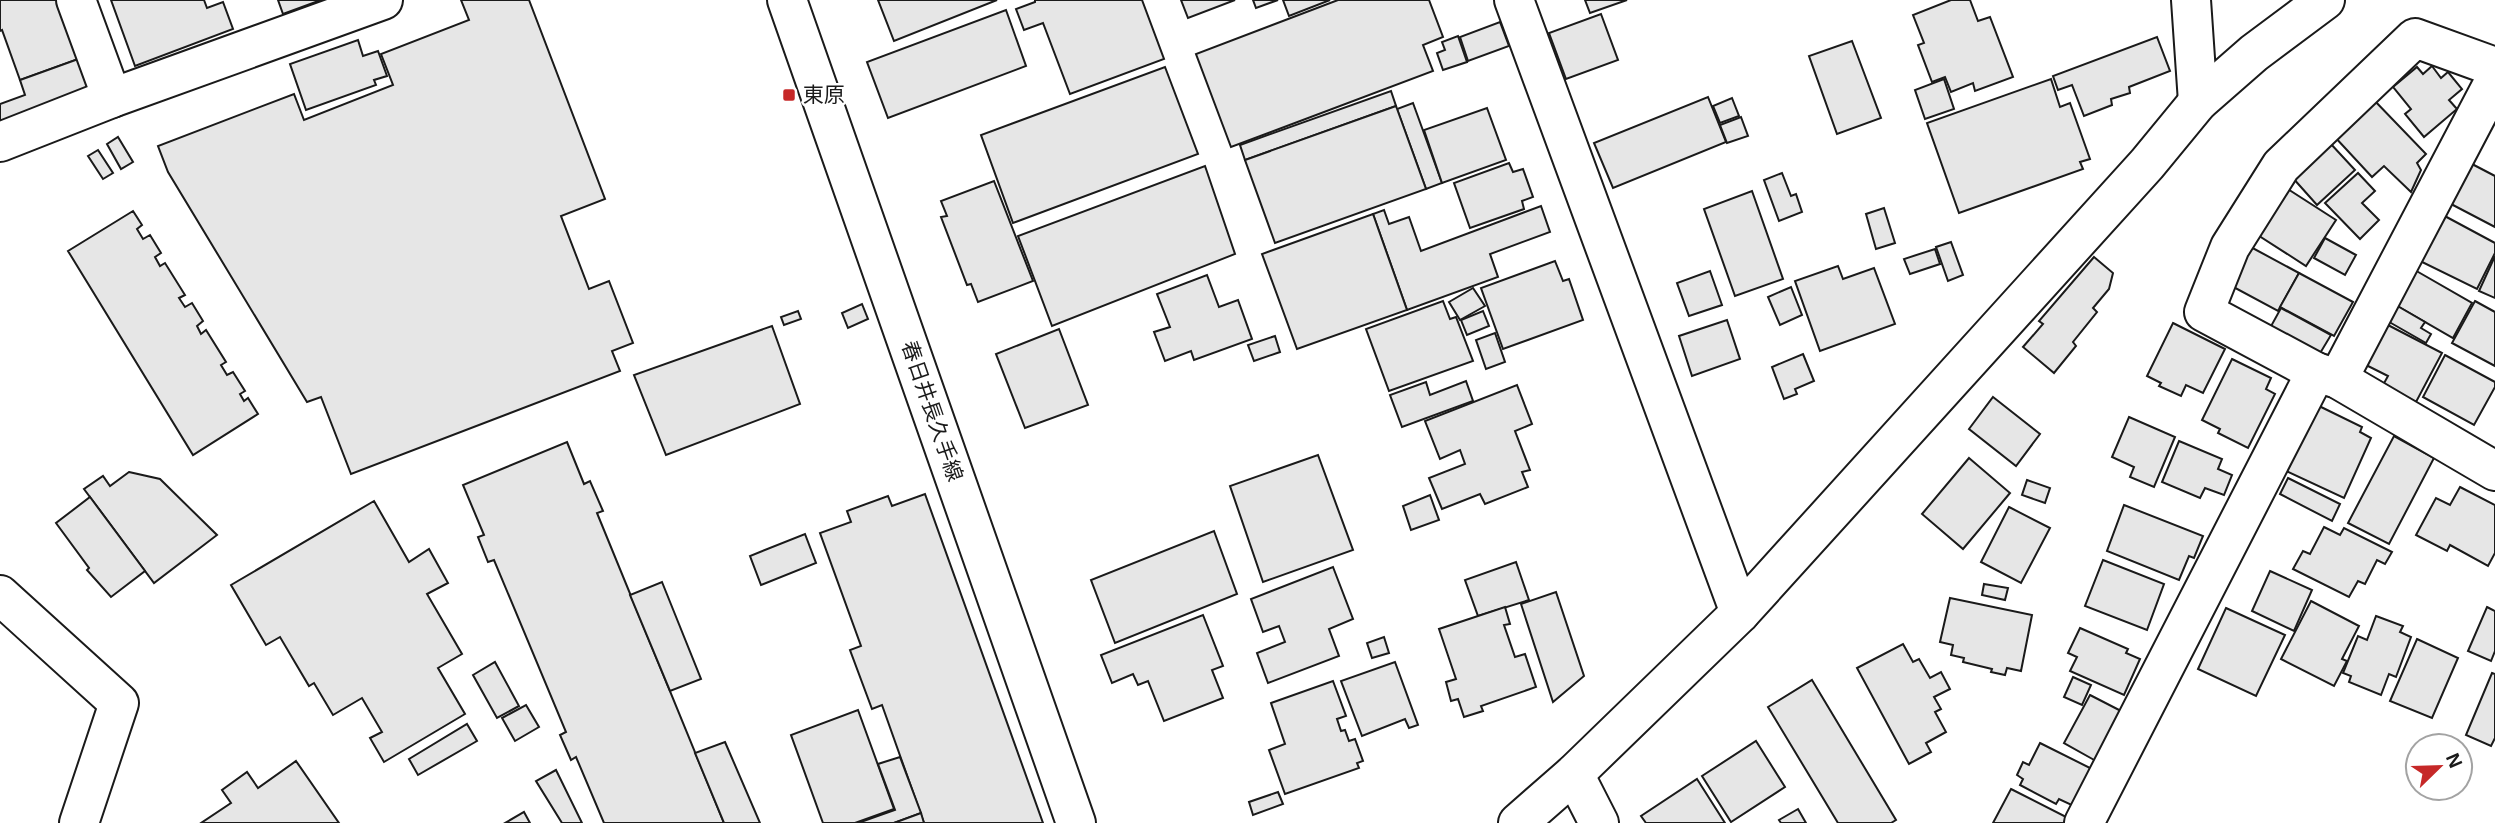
<svg xmlns="http://www.w3.org/2000/svg" width="2495" height="823" viewBox="0 0 2495 823" font-family="Helvetica,'Noto Sans JP',sans-serif">
  <style>
    .building { fill: #e6e6e6; stroke: #1a1a1a; stroke-width: 2 }
    .lines { fill: none; stroke-linecap: round; stroke-linejoin: round }
    .minor-casing { stroke: #1a1a1a; stroke-width: 42 }
    .major-casing { stroke: #1a1a1a; stroke-width: 42 }
    .minor { stroke: #fff; stroke-width: 38 }
    .major { stroke: #fff; stroke-width: 38 }
    .poi-dot { fill: #c62828; stroke: #fff; stroke-width: 2.5 }
    .labels { text-anchor: middle; stroke-width: 5; stroke-linejoin: round; paint-order: stroke }
    .poi-label { font-size: 21px; fill: #1a1a1a; stroke: #fff; text-anchor: start }
    .street-label { font-size: 21px; fill: #1a1a1a; stroke: #fff }
  </style>
  <rect width="100%" height="100%" fill="#fff"/>
  <g class="building">
    <path d="M0 0H59L81 58 20 80 2 30 0 31Z"/>
    <path d="M111 0H204L207 8 223 2 233 29 135 66Z"/>
    <path d="M278 0H321L283 14Z"/>
    <path d="M461 0H529L605 199 561 216 589 289 609 281 633 343 612 351 620 371 351 474 321 397 307 402 168 172 158 146 294 94 304 120 393 85 381 54 469 20Z"/>
    <path d="M878 0H997L894 41Z"/>
    <path d="M1035 0H1142L1164 59 1070 94 1043 23 1024 30 1016 9 1035 2Z"/>
    <path d="M1181 0H1235L1188 18Z"/>
    <path d="M1253 0H1278L1256 8Z"/>
    <path d="M1283 0H1330L1289 16Z"/>
    <path d="M1338 0H1429L1443 37 1423 45 1433 71 1231 147 1196 54Z"/>
    <path d="M1585 0H1627L1590 13Z"/>
    <path d="M1951 0H1970L1978 21 1990 17 2013 77 1975 91 1973 83 1951 92 1945 77 1932 82 1918 45 1924 43 1913 15Z"/>
    <path d="M1006 10 1026 66 888 118 867 62Z"/>
    <path d="M1601 14 1618 60 1566 79 1549 33Z"/>
    <path d="M1500 22 1509 46 1468 61 1460 37Z"/>
    <path d="M1458 36 1467 62 1443 70 1437 53 1445 50 1442 42Z"/>
    <path d="M2157 37 2170 71 2129 87 2130 93 2111 99 2112 105 2084 116 2072 85 2058 90 2053 76Z"/>
    <path d="M358 40 363 56 378 51 387 76 374 80 376 85 306 110 290 64Z"/>
    <path d="M1852 41 1881 118 1837 134 1809 56Z"/>
    <path d="M81 58 96 101 0 136V104L25 95 20 80Z"/>
    <path d="M2432 66 2441 78 2448 72 2462 89 2449 100 2457 109 2424 137 2405 114 2411 109 2393 87 2417 67 2423 74Z"/>
    <path d="M1165 67 1198 154 1013 223 981 135Z"/>
    <path d="M1944 79 1954 109 1925 119 1915 90Z"/>
    <path d="M2051 79 2060 107 2070 103 2090 159 2080 162 2083 169 1959 213 1927 123Z"/>
    <path d="M1391 91 1396 106 1245 160 1240 145Z"/>
    <path d="M1708 97 1726 142 1613 188 1594 143Z"/>
    <path d="M1732 98 1739 116 1720 123 1713 106Z"/>
    <path d="M2372 98 2426 154 2417 163 2421 170 2411 192 2384 166 2372 177 2333 135Z"/>
    <path d="M1413 103 1442 183 1426 189 1397 109Z"/>
    <path d="M1396 106 1426 189 1275 243 1245 160Z"/>
    <path d="M1487 108 1506 160 1442 183 1424 130Z"/>
    <path d="M1741 117 1748 136 1727 143 1720 125Z"/>
    <path d="M118 137 133 162 121 169 107 144Z"/>
    <path d="M2330 143 2355 170 2317 205 2292 177Z"/>
    <path d="M98 150 113 173 103 179 88 156Z"/>
    <path d="M1509 163 1513 172 1523 169 1533 197 1522 201 1524 209 1470 228 1454 183Z"/>
    <path d="M2472 164 2495 176V227L2451 204Z"/>
    <path d="M1205 166 1235 254 1052 326 1018 236Z"/>
    <path d="M1782 173 1791 196 1796 194 1802 212 1779 221 1764 180Z"/>
    <path d="M2358 173 2375 191 2362 203 2379 220 2360 239 2325 203Z"/>
    <path d="M994 181 1033 281 978 302 971 284 967 285 941 217 947 216 941 201Z"/>
    <path d="M2283 186 2336 220 2306 266 2253 232Z"/>
    <path d="M1752 191 1783 279 1735 296 1704 209Z"/>
    <path d="M1541 206 1550 232 1490 254 1498 277 1407 310 1373 214 1384 210 1389 224 1409 217 1421 251Z"/>
    <path d="M1884 208 1895 243 1876 249 1866 214Z"/>
    <path d="M133 211 142 225 137 229 143 239 150 235 161 253 155 257 160 266 165 263 185 295 179 298 185 307 192 303 203 321 197 326 201 334 206 330 226 362 221 365 227 375 233 372 245 391 240 394 244 401 248 398 258 414 193 455 68 251Z"/>
    <path d="M1373 214 1407 310 1297 349 1262 254Z"/>
    <path d="M2441 214 2495 243V253L2477 289 2418 260Z"/>
    <path d="M2325 238 2356 255 2345 275 2314 258Z"/>
    <path d="M1951 242 1963 275 1948 281 1936 247Z"/>
    <path d="M2247 245 2299 273 2278 311 2226 283Z"/>
    <path d="M1935 249 1940 264 1910 274 1904 259Z"/>
    <path d="M2495 256V298L2479 291Z"/>
    <path d="M2094 257 2113 273 2109 289 2093 308 2097 312 2073 342 2076 346 2054 373 2023 347 2043 324 2039 321Z"/>
    <path d="M1555 261 1563 281 1569 279 1583 320 1503 349 1481 288Z"/>
    <path d="M1838 266 1843 279 1874 268 1895 324 1820 351 1795 281Z"/>
    <path d="M2413 269 2472 303 2453 338 2394 304Z"/>
    <path d="M1710 271 1722 305 1689 316 1677 283Z"/>
    <path d="M2299 273 2353 302 2334 336 2280 307Z"/>
    <path d="M1207 275 1219 307 1238 300 1252 339 1194 360 1191 351 1165 361 1154 332 1170 327 1157 294Z"/>
    <path d="M1791 287 1802 315 1780 325 1768 297Z"/>
    <path d="M1473 288 1485 306 1460 320 1449 302Z"/>
    <path d="M1443 301 1450 319 1456 317 1473 361 1389 391 1366 329Z"/>
    <path d="M2475 301 2495 312V366L2452 343Z"/>
    <path d="M862 304 868 319 848 328 842 313Z"/>
    <path d="M2394 304 2425 322 2421 328 2431 334 2426 343 2384 319Z"/>
    <path d="M2281 308 2331 335 2319 355 2270 328Z"/>
    <path d="M798 311 801 319 784 325 781 317Z"/>
    <path d="M1483 311 1489 326 1467 335 1461 320Z"/>
    <path d="M1727 320 1740 359 1692 376 1679 336Z"/>
    <path d="M2173 323 2225 349 2203 393 2186 385 2181 396 2159 386 2161 383 2147 376Z"/>
    <path d="M2386 324 2442 353 2416 402 2383 385 2388 376 2364 364Z"/>
    <path d="M772 326 800 404 666 455 634 375Z"/>
    <path d="M1059 329 1088 405 1025 428 996 354Z"/>
    <path d="M1495 333 1505 362 1486 369 1476 340Z"/>
    <path d="M1275 336 1280 352 1254 361 1248 345Z"/>
    <path d="M1803 354 1814 381 1795 389 1797 394 1784 399 1772 367Z"/>
    <path d="M2445 355 2495 382V387L2474 425 2423 397Z"/>
    <path d="M2232 359 2271 378 2266 389 2275 394 2248 448 2218 433 2220 429 2202 420Z"/>
    <path d="M1466 381 1473 401 1402 427 1390 395 1426 382 1430 395Z"/>
    <path d="M1517 385 1532 424 1515 431 1530 470 1522 472 1528 487 1485 504 1480 494 1442 509 1429 478 1465 464 1460 450 1440 459 1425 421Z"/>
    <path d="M1993 397 2040 434 2016 466 1969 429Z"/>
    <path d="M2317 405 2362 427 2360 432 2371 438 2344 498 2286 471Z"/>
    <path d="M2129 417 2175 437 2154 487 2130 477 2134 467 2112 457Z"/>
    <path d="M2394 436 2434 458 2389 544 2348 523Z"/>
    <path d="M2179 441 2222 459 2218 469 2232 475 2224 495 2205 488 2200 498 2162 482Z"/>
    <path d="M567 442 584 484 590 481 603 511 597 513 724 823H604L576 757 571 760 560 735 566 732 494 560 488 562 478 537 484 535 463 485Z"/>
    <path d="M1318 455 1353 550 1263 582 1230 486Z"/>
    <path d="M1969 458 2010 493 1963 549 1922 514Z"/>
    <path d="M129 472 160 479 217 535 154 583 84 489 103 476 110 486Z"/>
    <path d="M2288 478 2340 504 2332 521 2280 494Z"/>
    <path d="M2027 480 2050 488 2045 503 2022 495Z"/>
    <path d="M2460 487 2495 505V553L2488 566 2450 545 2447 551 2416 535 2436 498 2450 505Z"/>
    <path d="M925 494 1043 823H924L882 705 872 709 850 650 861 646 820 533 851 522 847 511 888 496 892 506Z"/>
    <path d="M1430 495 1439 520 1411 530 1403 506Z"/>
    <path d="M90 497 145 571 111 597 87 570 89 568 56 523Z"/>
    <path d="M374 501 409 562 429 549 448 583 427 594 462 654 438 668 465 714 384 762 370 738 382 732 362 698 333 715 314 683 309 686 280 637 266 645 231 585Z"/>
    <path d="M2124 505 2203 536 2194 558 2189 556 2179 580 2107 551Z"/>
    <path d="M2009 507 2050 528 2021 583 1981 562Z"/>
    <path d="M2324 527 2340 535 2344 528 2392 552 2385 564 2377 560 2365 584 2358 581 2349 597 2293 569 2303 551 2310 554Z"/>
    <path d="M1214 531 1237 594 1115 643 1091 580Z"/>
    <path d="M805 534 816 563 761 585 750 556Z"/>
    <path d="M2103 560 2164 584 2147 630 2085 606Z"/>
    <path d="M1516 562 1529 600 1478 616 1465 580Z"/>
    <path d="M1333 567 1353 619 1329 629 1339 656 1268 683 1257 653 1285 642 1279 626 1263 632 1251 599Z"/>
    <path d="M2270 571 2312 590 2294 631 2252 611Z"/>
    <path d="M662 582 701 679 670 691 630 595Z"/>
    <path d="M1984 584 2008 588 2005 600 1982 595Z"/>
    <path d="M1556 592 1584 676 1553 702 1521 604Z"/>
    <path d="M1950 598 2032 615 2021 671 2007 668 2005 675 1991 672 1992 669 1963 662 1964 658 1951 655 1953 645 1940 642Z"/>
    <path d="M2311 601 2359 626 2342 659 2347 661 2334 686 2281 659Z"/>
    <path d="M1505 607 1510 624 1504 625 1515 657 1525 654 1536 687 1481 706 1483 711 1464 717 1458 699 1451 701 1446 682 1456 679 1439 629Z"/>
    <path d="M2487 607 2495 611V651L2491 661 2468 651Z"/>
    <path d="M2226 608 2285 635 2256 696 2198 669Z"/>
    <path d="M1203 615 1223 666 1212 670 1223 698 1164 721 1148 681 1138 685 1133 674 1112 683 1101 655Z"/>
    <path d="M2376 616 2403 626 2400 632 2411 637 2396 677 2389 674 2381 695 2349 682 2351 676 2343 673 2358 636 2367 640Z"/>
    <path d="M2080 628 2128 649 2126 653 2140 659 2124 695 2070 671 2077 657 2068 653Z"/>
    <path d="M1384 637 1389 653 1372 658 1367 643Z"/>
    <path d="M2417 639 2458 658 2432 718 2390 701Z"/>
    <path d="M1903 644 1913 662 1919 659 1930 678 1941 672 1950 689 1934 697 1941 709 1935 712 1946 732 1926 743 1931 752 1909 764 1857 668Z"/>
    <path d="M495 662 519 706 497 718 473 675Z"/>
    <path d="M1395 662 1418 725 1409 728 1405 719 1362 736 1341 681Z"/>
    <path d="M2492 673 2495 674V738L2491 746 2466 735Z"/>
    <path d="M2073 677 2091 685 2082 705 2064 697Z"/>
    <path d="M1812 680 1896 820 1891 823H1838L1768 707Z"/>
    <path d="M1333 681 1346 716 1337 719 1341 731 1345 730 1349 741 1355 739 1363 761 1357 763 1359 768 1285 794 1269 750 1285 744 1271 703Z"/>
    <path d="M2090 695 2123 712 2096 761 2064 743Z"/>
    <path d="M526 705 539 727 515 741 502 718Z"/>
    <path d="M858 710 894 809 855 823H823L791 735Z"/>
    <path d="M467 724 477 741 418 775 409 759Z"/>
    <path d="M1756 741 1785 787 1731 822 1702 776Z"/>
    <path d="M725 742 760 823H724L695 753Z"/>
    <path d="M2040 743 2096 771 2078 808 2059 799 2056 804 2020 785 2023 779 2017 775 2023 762 2029 765Z"/>
    <path d="M900 757 921 813 894 823H858L895 810 878 764Z"/>
    <path d="M296 761 339 823H201L231 803 222 790 247 772 258 788Z"/>
    <path d="M556 770 582 823H562L536 781Z"/>
    <path d="M1697 779 1725 823H1646L1641 816Z"/>
    <path d="M2011 789 2074 821 2073 823H1993Z"/>
    <path d="M1278 792 1283 804 1253 815 1249 802Z"/>
    <path d="M1798 809 1806 823H1781L1779 820Z"/>
    <path d="M524 812 530 823H505Z"/>
    <path d="M921 813 924 823H894Z"/>
  </g>
  <g class="lines">
    <g class="minor-casing">
      <g id="minor">
        <path d="M76 0 112 98"/>
        <path d="M1514 0 1740 613"/>
        <path d="M2191 0 2198 102"/>
        <path d="M2495 67 2415 38 2281 166 2230 247 2204 312 2316 372 2338 379 2495 471"/>
        <path d="M0 142 112 98 383 0"/>
        <path d="M2338 379 2495 80"/>
        <path d="M0 595 119 703 79 823"/>
        <path d="M1574 774 1599 823"/>
        <path d="M1518 823 1574 774 1740 613 2147 164 2198 102 2254 53 2325 0"/>
        <path d="M2084 823 2316 372"/>
      </g>
    </g>
    <g class="major-casing">
      <path id="major" d="M787 0 1076 823"/>
    </g>
    <use href="#minor" class="minor"/>
    <use href="#major" class="major"/>
  </g>
  <rect class="poi-dot" x="782" y="88" width="14" height="14" rx="3.5"/>
  <g class="labels">
    <g class="poi-label">
      <text x="803" y="102">東原</text>
    </g>
    <g class="street-label">
      <text transform="translate(932 411) rotate(71)" y="7">春日井長久手線</text>
    </g>
  </g>
  <g transform="translate(2439 767) rotate(67)"><circle r="33" fill="#ffffff" stroke="#a3a3a3" stroke-width="2"/>
  <path d="M0-5L12 26L0 18L-12 26Z" fill="#c62828"/>
  <text y="-10" font-size="19" font-weight="bold" text-anchor="middle" fill="#1a1a1a">N</text>
  </g>
</svg>
